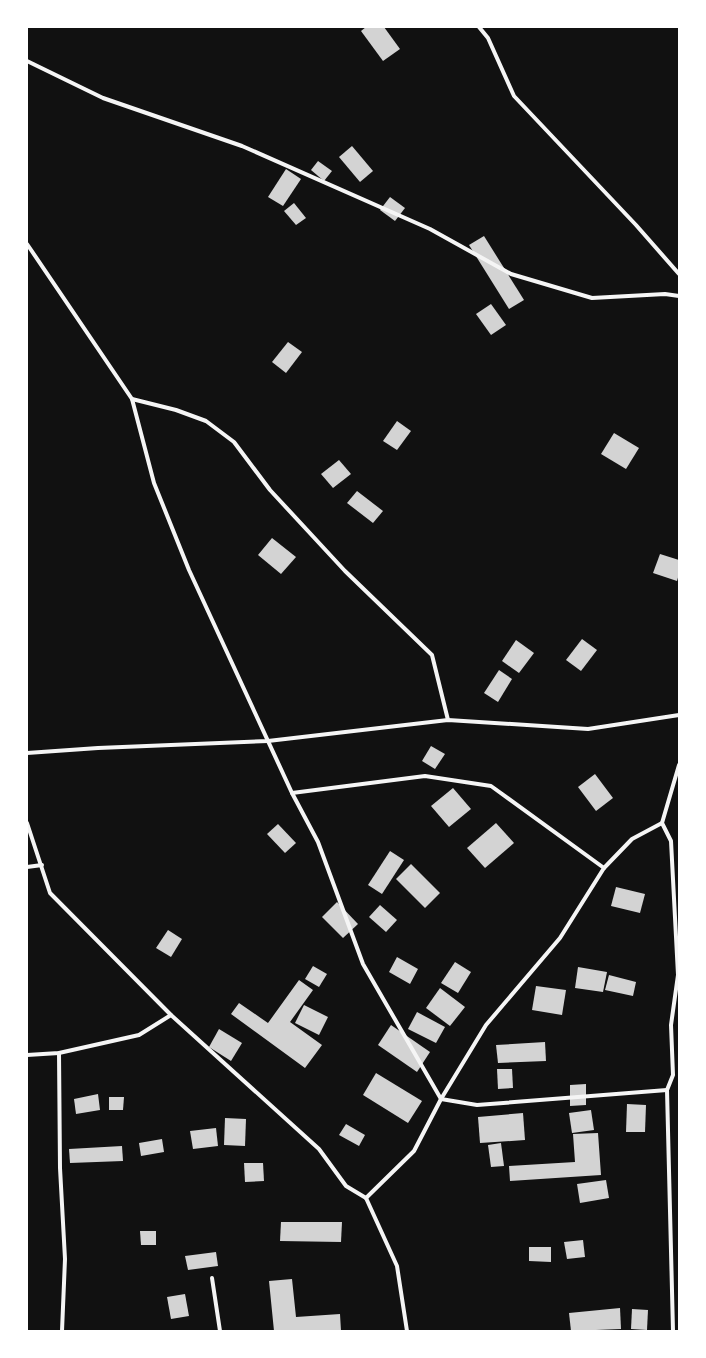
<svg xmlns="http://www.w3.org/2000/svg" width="706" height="1358" viewBox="0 0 706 1358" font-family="Commissioner,sans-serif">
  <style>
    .building { fill: #d3d3d3 }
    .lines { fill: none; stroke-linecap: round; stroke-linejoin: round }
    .minor { stroke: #f5f5f5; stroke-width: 4 }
  </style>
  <rect width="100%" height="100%" fill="#111"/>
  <g class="building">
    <path d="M366 27H384L400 49 383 61 361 31Z"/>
    <path d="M352 146 373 171 360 182 339 157Z"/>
    <path d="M318 161 332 171 324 181 311 170Z"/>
    <path d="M286 169 301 179 283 206 268 197Z"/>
    <path d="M390 197 405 208 395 221 380 210Z"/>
    <path d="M294 203 306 218 296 225 284 211Z"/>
    <path d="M484 236 524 300 509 309 469 245Z"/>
    <path d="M491 304 506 325 491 335 476 314Z"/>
    <path d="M288 342 302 352 286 373 272 362Z"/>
    <path d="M397 421 411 431 397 450 383 441Z"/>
    <path d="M614 433 639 448 626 469 601 454Z"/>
    <path d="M339 460 351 474 333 488 321 474Z"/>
    <path d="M357 491 383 511 373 523 347 503Z"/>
    <path d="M272 538 296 557 281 574 258 555Z"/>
    <path d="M660 554 679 560V574L677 581 653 573Z"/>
    <path d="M582 639 597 650 581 671 566 660Z"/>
    <path d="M516 640 534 653 519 673 502 661Z"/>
    <path d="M499 670 512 679 498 702 484 693Z"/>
    <path d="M431 746 445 754 435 769 422 761Z"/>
    <path d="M595 774 613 798 596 811 578 787Z"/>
    <path d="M453 788 471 809 449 827 431 806Z"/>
    <path d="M496 823 514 843 485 868 467 848Z"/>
    <path d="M278 824 296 843 285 853 267 834Z"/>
    <path d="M390 851 404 860 382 894 368 885Z"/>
    <path d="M411 864 440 893 425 908 396 879Z"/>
    <path d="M616 887 645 894 640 913 611 906Z"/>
    <path d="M337 902 358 924 343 938 322 917Z"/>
    <path d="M380 905 397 920 386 932 369 917Z"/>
    <path d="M168 930 182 939 171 957 156 948Z"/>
    <path d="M397 957 418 969 410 984 389 972Z"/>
    <path d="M455 962 471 972 458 993 441 983Z"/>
    <path d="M313 966 327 974 319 987 305 979Z"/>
    <path d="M578 967 607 972 603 992 575 988Z"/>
    <path d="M609 975 636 982 633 996 605 990Z"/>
    <path d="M299 980 313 990 290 1022 322 1045 305 1068 231 1014 239 1003 268 1023Z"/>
    <path d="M536 986 566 990 562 1015 532 1010Z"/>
    <path d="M440 988 465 1007 450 1026 426 1008Z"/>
    <path d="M304 1005 328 1017 319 1035 295 1023Z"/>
    <path d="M417 1012 445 1027 436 1043 408 1029Z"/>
    <path d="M391 1025 430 1052 417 1072 378 1045Z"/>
    <path d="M219 1029 242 1043 231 1061 209 1047Z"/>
    <path d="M545 1042 546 1061 498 1063 496 1045Z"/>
    <path d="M497 1069H512L513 1088 498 1089Z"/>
    <path d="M376 1073 422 1101 408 1123 363 1095Z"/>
    <path d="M586 1084V1105L570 1106V1085Z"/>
    <path d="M98 1094 100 1110 76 1114 74 1099Z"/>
    <path d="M109 1097H124L123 1110H109Z"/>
    <path d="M627 1104 646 1105 645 1132H626Z"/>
    <path d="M591 1110 594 1130 572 1133 569 1113Z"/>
    <path d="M523 1113 525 1140 480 1143 478 1117Z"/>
    <path d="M225 1118 246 1119 245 1146 224 1145Z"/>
    <path d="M346 1124 365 1135 359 1146 339 1135Z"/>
    <path d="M216 1128 218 1146 193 1149 190 1131Z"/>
    <path d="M598 1133 601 1175 510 1181 509 1166 575 1162 573 1134Z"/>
    <path d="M162 1139 164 1152 141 1156 139 1143Z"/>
    <path d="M501 1143 504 1166 491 1167 488 1145Z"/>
    <path d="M122 1146 123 1161 70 1163 69 1149Z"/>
    <path d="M244 1163H263L264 1181 245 1182Z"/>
    <path d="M606 1180 609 1198 580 1203 577 1184Z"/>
    <path d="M281 1222H342L341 1242 280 1241Z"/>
    <path d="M140 1231H156V1245H141Z"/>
    <path d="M583 1240 585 1257 567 1259 564 1242Z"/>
    <path d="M529 1247H551V1262L529 1261Z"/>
    <path d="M216 1252 218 1266 188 1270 185 1256Z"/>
    <path d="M292 1279 296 1317 340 1314 341 1331H274L269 1281Z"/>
    <path d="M185 1294 189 1316 171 1319 167 1297Z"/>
    <path d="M620 1308 621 1329 571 1331 569 1313Z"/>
    <path d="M632 1309 648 1310 647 1330 631 1329Z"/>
  </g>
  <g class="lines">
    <g class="minor">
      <path d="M479 27 488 38 514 96 636 225 679 274"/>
      <path d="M27 61 103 98 242 146 430 229 511 274 592 298 665 294 679 296"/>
      <path d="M27 244 132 399 154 483 189 570 292 793 318 842 363 964 441 1099"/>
      <path d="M132 399 176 410 206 421 234 442 270 490 345 571 432 655 448 720"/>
      <path d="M27 753 98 748 268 741 448 720 588 729 679 715"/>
      <path d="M292 793 425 776 491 786 604 868"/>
      <path d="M27 823 50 893 171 1015 319 1149 346 1186 366 1198 397 1266 407 1331"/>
      <path d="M27 867 42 865"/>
      <path d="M59 1053 60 1168 65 1259 62 1331"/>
      <path d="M27 1055 59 1053 139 1035 171 1015"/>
      <path d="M441 1099 477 1105 667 1090"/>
      <path d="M366 1198 414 1151 441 1099 486 1025 560 938 604 868 632 839 662 823"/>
      <path d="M212 1278 220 1331"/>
      <path d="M673 1331 667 1090 673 1075 671 1025 678 975 671 841 662 823 679 765"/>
    </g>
  </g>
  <rect width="706" height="1358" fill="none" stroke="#ffffff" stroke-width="56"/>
</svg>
